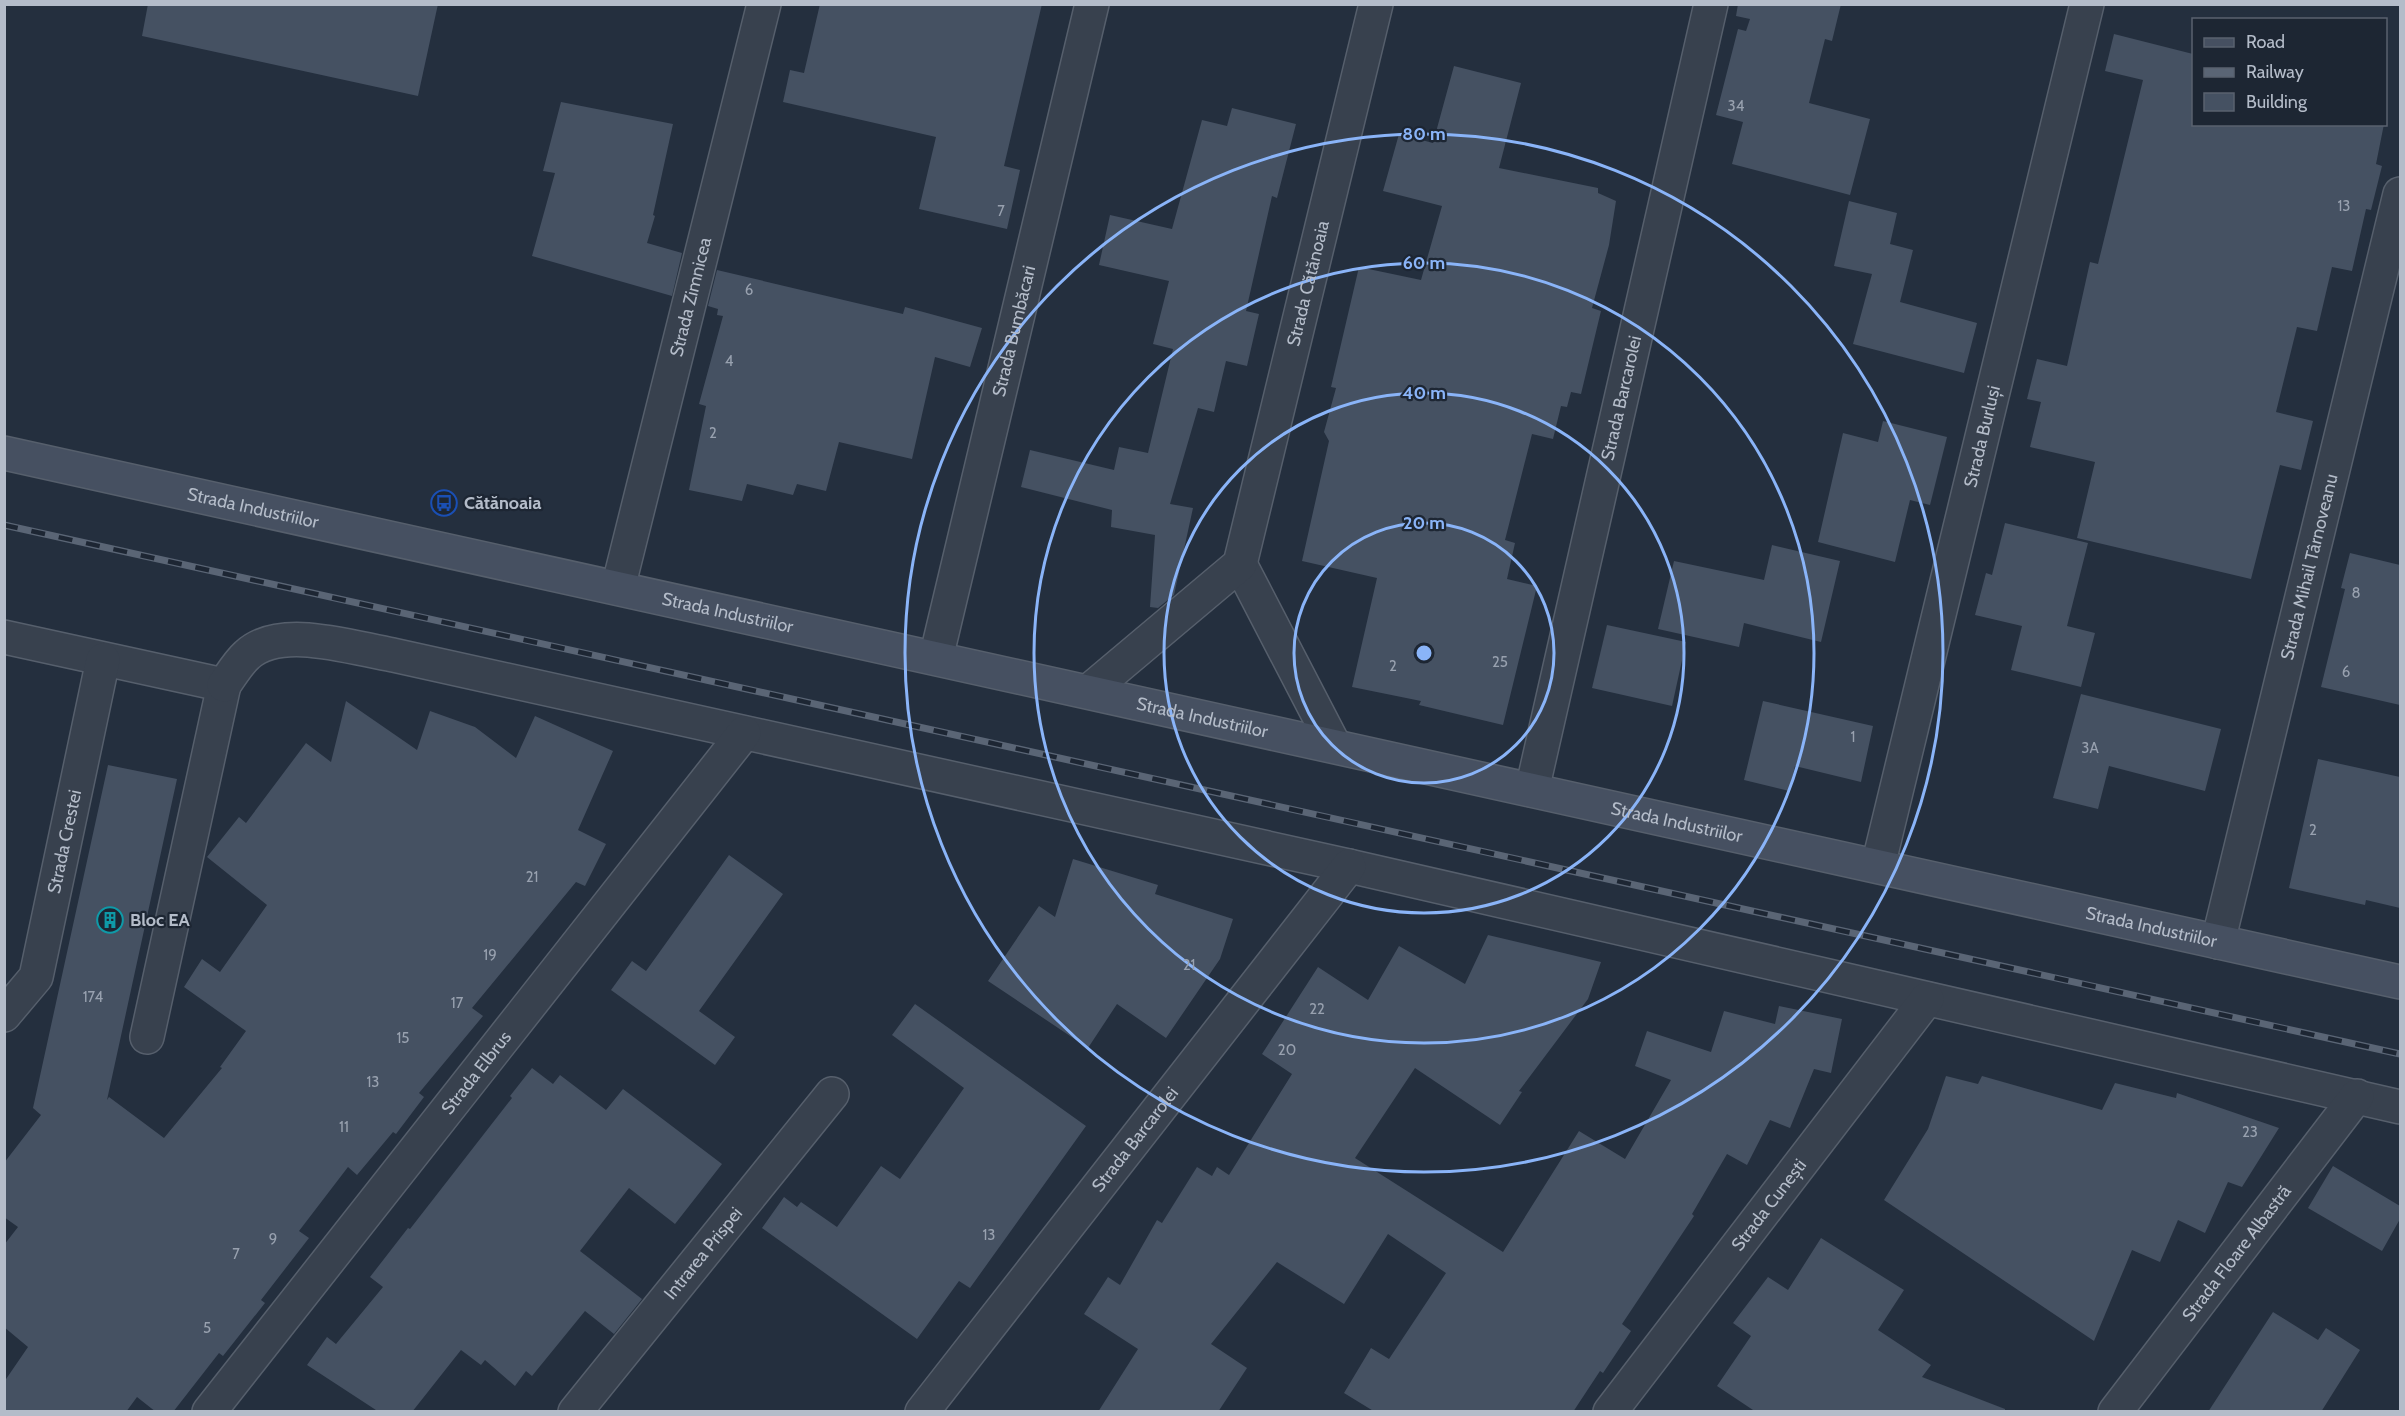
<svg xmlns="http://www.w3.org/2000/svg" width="2405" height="1416" viewBox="0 0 2405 1416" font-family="Cabin,sans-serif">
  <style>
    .building { fill: #455162 }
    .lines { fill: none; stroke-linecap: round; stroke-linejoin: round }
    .minor-casing { stroke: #565f6c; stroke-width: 36 }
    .secondary-casing { stroke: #565f6c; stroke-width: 36 }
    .minor { stroke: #38414e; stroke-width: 33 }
    .secondary { stroke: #465061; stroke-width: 33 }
    .rail-casing { stroke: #5a6575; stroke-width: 7 }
    .rail { stroke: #1d2633; stroke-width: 4.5; stroke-dasharray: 14; stroke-linecap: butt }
    .ring { fill: none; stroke: #8ab4f8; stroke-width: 3 }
    .labels { text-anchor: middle; stroke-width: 4.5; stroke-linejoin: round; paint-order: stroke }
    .number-label { font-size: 15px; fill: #98a1af }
    .street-label { font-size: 18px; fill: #b4bcc9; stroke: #1d2633 }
    .poi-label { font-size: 18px; font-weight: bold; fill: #b4bcc9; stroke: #1d2633; text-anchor: start }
    .centre { fill: #8ab4f8; stroke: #1d2633; stroke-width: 3 }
    .ring-label { font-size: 18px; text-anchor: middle; font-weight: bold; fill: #8ab4f8; stroke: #1d2633; stroke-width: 4.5; stroke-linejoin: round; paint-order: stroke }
  </style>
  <rect width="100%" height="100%" fill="#242f3e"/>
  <g class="building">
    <path d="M148 4H438L418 96 142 36Z"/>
    <path d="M820 4H1042L1004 166 1020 170 1007 229 919 209 936 137 783 102 790 70 804 73Z"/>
    <path d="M1738 4H1841L1832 41 1825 39 1809 103 1870 119 1850 195 1732 164 1743 122 1716 115 1738 29 1746 31 1750 19 1736 16Z"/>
    <path d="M2114 34 2193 54V124H2384L2376 164 2382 166 2371 210 2366 209 2352 271 2332 267 2317 331 2297 327 2276 412 2313 421 2301 470 2280 465 2251 579 2077 538 2095 462 2030 447 2041 402 2027 399 2037 359 2067 366 2090 262 2098 264 2143 80 2105 71Z"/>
    <path d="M1454 66 1521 83 1499 168 1598 188V193L1616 201 1609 245 1592 308 1601 311 1581 394 1571 392 1567 407 1561 406 1553 439 1532 434 1505 540 1515 543 1507 579 1537 586 1503 725 1419 705 1421 701 1352 687 1377 578 1302 561 1329 441 1324 432 1336 388 1331 387 1359 267 1421 280 1442 206 1383 191 1399 134 1433 143Z"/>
    <path d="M561 102 673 124 653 215 655 216 647 243 682 253 672 296 532 256 555 173 543 171Z"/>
    <path d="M1232 108 1296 124 1277 198 1272 196 1246 311 1259 314 1247 366 1226 361 1214 412 1198 408 1170 504 1193 508 1174 595 1158 608 1150 607 1155 535 1111 527 1112 510 1021 487 1030 450 1114 470 1119 447 1148 453 1173 349 1153 344 1169 281 1099 265 1110 215 1172 229 1202 120 1227 126Z"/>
    <path d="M1849 201 1897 213 1890 244 1913 250 1900 302 1977 323 1964 373 1853 344 1872 274 1834 266Z"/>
    <path d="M717 270 903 314 905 307 982 328 970 367 935 357 912 459 839 442 826 491 797 484 793 495 747 484 742 501 689 490 706 406 699 404 723 316 717 315 718 309 708 306Z"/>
    <path d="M1883 421 1947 437 1930 505 1910 500 1895 562 1818 542 1843 433 1878 442Z"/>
    <path d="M2005 523 2088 543 2067 626 2095 633 2081 687 2011 670 2022 626 1975 615 1986 573 1992 575Z"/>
    <path d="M1772 545 1840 561 1821 642 1744 623 1739 647 1658 629 1674 561 1764 580Z"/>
    <path d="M2350 553 2400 565V705L2321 687 2345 589 2341 588Z"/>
    <path d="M1607 625 1686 642 1672 706 1592 688Z"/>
    <path d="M2081 694 2221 729 2205 791 2109 766 2098 809 2053 798Z"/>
    <path d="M346 701 417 750 430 711 475 727 516 758 535 716 613 751 578 830 606 844 585 886 576 882 472 1008 483 1016 419 1093 424 1097 396 1134 393 1132 357 1175 348 1167 299 1231 309 1238 261 1300 265 1303 223 1356 219 1353 173 1412H156L137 1397 126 1412H4V1382L28 1347 4 1327V1245L18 1227 4 1217V1163L41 1115 33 1108 108 765 177 779 107 1100 109 1097 164 1138 222 1068 220 1067 246 1031 184 987 202 959 220 972 267 905 207 857 239 817 246 823 306 743 331 762Z"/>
    <path d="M1763 701 1873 726 1861 782 1795 766 1789 791 1744 780Z"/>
    <path d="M2318 759 2400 777V908L2366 900 2365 905 2289 888Z"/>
    <path d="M729 855 783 894 699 1011 735 1037 715 1065 611 990 632 961 646 971Z"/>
    <path d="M1073 859 1158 885 1155 894 1233 919 1220 959 1166 1038 1117 1004 1088 1048 988 981 1039 906 1055 917Z"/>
    <path d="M1488 935 1601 962 1588 999 1519 1091 1522 1092 1500 1125 1415 1068 1355 1158 1503 1252 1579 1131 1625 1159 1671 1080 1635 1066 1647 1031 1711 1052 1724 1011 1775 1024 1779 1006 1842 1019 1831 1073 1814 1069 1790 1128 1770 1120 1747 1165 1727 1154 1692 1214 1694 1216 1622 1324 1631 1331 1603 1373 1600 1371 1573 1412H1375L1344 1393 1371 1348 1389 1359 1446 1273 1388 1234 1344 1304 1277 1262 1211 1344 1247 1368 1218 1412H1098L1138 1349 1084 1314 1108 1277 1120 1285 1157 1220 1162 1223 1197 1167 1212 1176 1217 1167 1229 1175 1292 1074 1262 1054 1318 967 1368 1000 1399 946 1465 984Z"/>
    <path d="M915 1004 1086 1126 970 1288 959 1281 917 1339 762 1228 784 1197 797 1207 801 1202 837 1227 881 1166 900 1179 964 1088 892 1035Z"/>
    <path d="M532 1068 553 1084 560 1075 606 1110 623 1089 722 1164 675 1224 629 1188 580 1251 642 1299 614 1334 585 1311 532 1376 526 1371 515 1386 485 1360 481 1365 461 1350 412 1412H379L307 1365 327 1337 336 1344 383 1287 370 1277 408 1228 410 1229 512 1098 510 1096Z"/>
    <path d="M1946 1076 1978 1084 1982 1076 2102 1110 2115 1083 2176 1098 2177 1093 2279 1128 2242 1187 2228 1182 2205 1233 2178 1220 2160 1262 2132 1250 2094 1341 1884 1200 1928 1129Z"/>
    <path d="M2333 1166 2400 1206V1219L2382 1251 2308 1208Z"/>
    <path d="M1821 1238 1904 1290 1878 1330 1931 1365 1922 1377 2005 1409V1412H1756L1717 1386 1751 1336 1733 1323 1768 1277 1788 1290Z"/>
    <path d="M2273 1312 2318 1340 2326 1328 2360 1350 2321 1412H2208Z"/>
  </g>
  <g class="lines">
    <g class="minor-casing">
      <g id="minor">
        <path d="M1240 564 1334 745"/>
        <path id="s1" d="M618 588 764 4"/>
        <path d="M4 637 224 685 147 1037"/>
        <path id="s2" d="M936 658 1092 4"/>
        <path d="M224 685C231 675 238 663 247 655 280 624 352 648 393 655L1349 866 2400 1107"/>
        <path id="s3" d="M1089 691 1240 564 1376 4"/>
        <path id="s4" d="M1532 790 1711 4"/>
        <path id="s5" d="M1878 866 2087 4"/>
        <path id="s6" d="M2218 942 2400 194"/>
        <path id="s7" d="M4 1015 36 977 103 660"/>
        <path id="s8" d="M209 1412 744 733"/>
        <path id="s9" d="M575 1412 832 1094"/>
        <path id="s10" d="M922 1412 1349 866"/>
        <path id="s11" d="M1610 1412 1927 999"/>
        <path id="s12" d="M2115 1412 2357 1096"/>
      </g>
    </g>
    <g class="secondary-casing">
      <g id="secondary">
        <path id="s13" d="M4 453 2400 982"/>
      </g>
    </g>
    <use href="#minor" class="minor"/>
    <use href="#secondary" class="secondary"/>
    <g class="rail-casing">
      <path id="rail" d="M4 525 2400 1054"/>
    </g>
    <use href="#rail" class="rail"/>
  </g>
  <g class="ring">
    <circle cx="1424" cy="653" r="130"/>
    <circle cx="1424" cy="653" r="260"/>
    <circle cx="1424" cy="653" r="390"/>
    <circle cx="1424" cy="653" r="519"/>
  </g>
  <defs>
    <g id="bus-ring" transform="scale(1.35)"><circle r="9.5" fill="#1d2633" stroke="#1a4fb4" stroke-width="1.5"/><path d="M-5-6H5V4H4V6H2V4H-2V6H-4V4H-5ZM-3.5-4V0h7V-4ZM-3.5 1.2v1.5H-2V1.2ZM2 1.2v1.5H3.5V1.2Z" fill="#1a4fb4"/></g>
    <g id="building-ring" transform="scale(1.35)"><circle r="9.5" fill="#1d2633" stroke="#0f9aa8" stroke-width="1.5"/><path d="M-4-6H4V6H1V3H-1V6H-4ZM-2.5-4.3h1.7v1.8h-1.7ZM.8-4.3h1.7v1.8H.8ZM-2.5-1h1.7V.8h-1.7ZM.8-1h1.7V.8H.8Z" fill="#0f9aa8"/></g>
  </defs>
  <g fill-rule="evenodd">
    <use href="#bus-ring" x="444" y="503"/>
    <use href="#building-ring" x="110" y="920"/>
  </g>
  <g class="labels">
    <g class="number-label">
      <text x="1736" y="111">34</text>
      <text x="2344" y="211">13</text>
      <text x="1001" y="216">7</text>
      <text x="749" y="295">6</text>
      <text x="729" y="366">4</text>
      <text x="713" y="438">2</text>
      <text x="2356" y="598">8</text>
      <text x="1500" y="667">25</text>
      <text x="1393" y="671">2</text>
      <text x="2346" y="677">6</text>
      <text x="1853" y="742">1</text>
      <text x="2090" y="753">3A</text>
      <text x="2313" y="835">2</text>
      <text x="532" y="882">21</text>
      <text x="490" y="960">19</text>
      <text x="1189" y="970">21</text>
      <text x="93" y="1002">174</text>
      <text x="457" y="1008">17</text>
      <text x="1317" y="1014">22</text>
      <text x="403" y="1043">15</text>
      <text x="1287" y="1055">20</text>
      <text x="373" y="1087">13</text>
      <text x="344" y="1132">11</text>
      <text x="2250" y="1137">23</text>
      <text x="989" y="1240">13</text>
      <text x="273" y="1244">9</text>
      <text x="236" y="1259">7</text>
      <text x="207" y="1333">5</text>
    </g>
    <g class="street-label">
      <text dy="6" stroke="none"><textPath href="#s3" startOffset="486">Strada Cătănoaia</textPath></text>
      <text dy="6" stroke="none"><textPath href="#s1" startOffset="300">Strada Zimnicea</textPath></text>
      <text dy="6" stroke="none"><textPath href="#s2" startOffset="336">Strada Bumbăcari</textPath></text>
      <text dy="6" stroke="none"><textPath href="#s4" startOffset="402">Strada Barcarolei</textPath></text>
      <text dy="6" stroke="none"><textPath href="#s5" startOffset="442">Strada Burluși</textPath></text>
      <text dy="6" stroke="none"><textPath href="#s13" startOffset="255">Strada Industriilor</textPath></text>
      <text dy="6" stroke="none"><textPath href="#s6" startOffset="386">Strada Mihail Târnoveanu</textPath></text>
      <text dy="6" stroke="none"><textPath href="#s13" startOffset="741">Strada Industriilor</textPath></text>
      <text dy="6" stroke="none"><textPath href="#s13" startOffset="1227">Strada Industriilor</textPath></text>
      <text dy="6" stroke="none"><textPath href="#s13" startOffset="1713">Strada Industriilor</textPath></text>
      <text dy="6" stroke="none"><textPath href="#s7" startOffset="188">Strada Crestei</textPath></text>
      <text dy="6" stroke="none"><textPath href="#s13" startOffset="2199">Strada Industriilor</textPath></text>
      <text dy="6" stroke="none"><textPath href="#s8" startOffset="432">Strada Elbrus</textPath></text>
      <text dy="6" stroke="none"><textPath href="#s10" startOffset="346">Strada Barcarolei</textPath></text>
      <text dy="6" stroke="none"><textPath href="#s11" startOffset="261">Strada Cunești</textPath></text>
      <text dy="6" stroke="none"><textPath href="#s9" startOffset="204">Intrarea Prispei</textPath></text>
      <text dy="6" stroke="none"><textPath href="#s12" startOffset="200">Strada Floare Albastră</textPath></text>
    </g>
    <g class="poi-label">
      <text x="464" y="509">Cătănoaia</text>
      <text x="130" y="926">Bloc EA</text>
    </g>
  </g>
  <circle cx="1424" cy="653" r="9" class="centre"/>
  <g class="ring-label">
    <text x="1424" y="140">80 m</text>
    <text x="1424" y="269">60 m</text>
    <text x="1424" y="399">40 m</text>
    <text x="1424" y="529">20 m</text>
  </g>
  <rect width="2405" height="1416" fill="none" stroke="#b4bcc9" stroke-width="12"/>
  <rect x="2192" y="18" width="195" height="108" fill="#1d2633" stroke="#59626f" stroke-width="1.5"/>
  <rect x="2204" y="38" width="30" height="9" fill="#465061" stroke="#59626f" stroke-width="1.5"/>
  <text x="2246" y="48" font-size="18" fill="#b4bcc9">Road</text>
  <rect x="2204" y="68" width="30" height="9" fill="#5a6575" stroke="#59626f" stroke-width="1.5"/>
  <text x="2246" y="78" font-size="18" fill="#b4bcc9">Railway</text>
  <rect x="2204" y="93" width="30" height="18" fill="#455162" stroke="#59626f" stroke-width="1.5"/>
  <text x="2246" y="108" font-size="18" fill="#b4bcc9">Building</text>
</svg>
